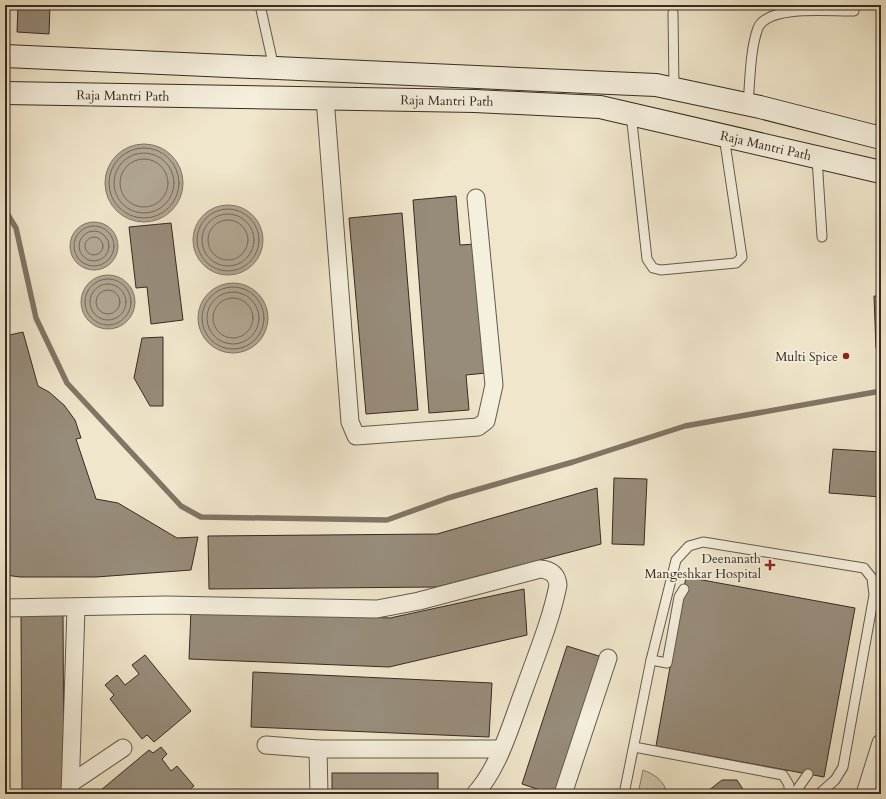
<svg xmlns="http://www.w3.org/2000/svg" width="886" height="799" viewBox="0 0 886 799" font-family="Cardo,serif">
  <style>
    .green { fill: #d0c6ae; stroke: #837868 }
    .water { fill: #b1a692; stroke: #807566 }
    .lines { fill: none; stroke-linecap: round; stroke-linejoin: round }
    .shore { stroke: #74685a; stroke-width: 1 }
    .stream { stroke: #807566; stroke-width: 5.5 }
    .building { fill: #978c7a; stroke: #362b23 }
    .lane-casing { stroke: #645a4d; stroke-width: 11 }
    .street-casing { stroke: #645a4d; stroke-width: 19 }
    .secondary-casing { stroke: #362b23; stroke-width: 24 }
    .lane { stroke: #f5efdd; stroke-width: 9 }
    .street { stroke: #f5efdd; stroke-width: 17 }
    .secondary { stroke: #f5efdd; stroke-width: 22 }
    .poi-dot { fill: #8f2418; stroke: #f5efdd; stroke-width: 1.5 }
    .labels { text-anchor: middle; stroke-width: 3.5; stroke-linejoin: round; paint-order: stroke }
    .street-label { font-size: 13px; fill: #362b23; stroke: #f5efdd }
    .poi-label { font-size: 13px; fill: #362b23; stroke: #f5efdd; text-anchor: end }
  </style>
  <rect width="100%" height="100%" fill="#f0e6cb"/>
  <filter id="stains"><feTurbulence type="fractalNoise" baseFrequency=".005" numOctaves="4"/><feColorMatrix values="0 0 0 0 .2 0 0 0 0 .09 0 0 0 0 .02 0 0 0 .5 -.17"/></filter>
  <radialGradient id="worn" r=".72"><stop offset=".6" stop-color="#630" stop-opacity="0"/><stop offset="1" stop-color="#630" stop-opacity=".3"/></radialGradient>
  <path class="green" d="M643 770C654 774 665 781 667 794H638Z"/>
  <g class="water">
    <circle cx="144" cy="183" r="39"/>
    <circle cx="228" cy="240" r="35"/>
    <circle cx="94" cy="246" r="24"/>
    <circle cx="108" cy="302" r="27"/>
    <circle cx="233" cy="318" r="35"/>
  </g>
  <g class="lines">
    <g class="shore">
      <circle cx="144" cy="183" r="35"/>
      <circle cx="144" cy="183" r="30"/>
      <circle cx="144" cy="183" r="24"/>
      <circle cx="228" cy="240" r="31"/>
      <circle cx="228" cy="240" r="26"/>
      <circle cx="228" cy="240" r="20"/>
      <circle cx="94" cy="246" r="20"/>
      <circle cx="94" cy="246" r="15"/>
      <circle cx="94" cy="246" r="9"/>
      <circle cx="108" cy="302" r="23"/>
      <circle cx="108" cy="302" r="18"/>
      <circle cx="233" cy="318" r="31"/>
      <circle cx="108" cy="302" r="12"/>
      <circle cx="233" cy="318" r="26"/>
      <circle cx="233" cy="318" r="20"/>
    </g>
    <path class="stream" d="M5 210 16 228 36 318 67 383 181 506 201 517 387 520 448 498 573 462 685 426 881 391"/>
  </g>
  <g class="building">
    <path d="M18 5H50L49 34 17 32Z"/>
    <path d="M666 5H718L666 8Z"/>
    <path d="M878 93 881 94V126H876Z"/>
    <path d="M456 196 460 245 476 244 486 373 466 375 469 410 429 413 413 200Z"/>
    <path d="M402 213 418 410 366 414 349 218Z"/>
    <path d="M171 223 183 320 151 324 147 287 136 288 129 227Z"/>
    <path d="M874 296H881V348H876Z"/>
    <path d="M23 332 38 386 49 392 64 405 75 420 81 438 76 439 96 499 118 503 177 538 198 537 191 570 96 577H20L5 575V336Z"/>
    <path d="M163 337V406H150L134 378 142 338Z"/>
    <path d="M833 449 881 452V497L829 493Z"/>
    <path d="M614 478 647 479 644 545 612 544Z"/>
    <path d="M597 488 601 544 437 587 209 589 208 536 437 534Z"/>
    <path d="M686 577 855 608 824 777 656 746Z"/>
    <path d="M524 589 527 635 389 667 189 659 191 610 390 618Z"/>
    <path d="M21 615H63L64 794H22Z"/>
    <path d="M567 646 602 657 558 794H552L522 784Z"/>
    <path d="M145 655 191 711 154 742 147 735 142 739 110 699 114 695 105 685 117 675 125 685 139 674 132 665Z"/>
    <path d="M253 672 492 683 489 737 251 727Z"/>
    <path d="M161 747 167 754 162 759 171 771 177 766 194 786 185 794H105L101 790 149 750 153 753Z"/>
    <rect x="332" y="773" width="106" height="21"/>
    <path d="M722 780H737L746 794H704Z"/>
  </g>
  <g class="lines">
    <g class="lane-casing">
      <g id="lane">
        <path d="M260 5 274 68"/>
        <path d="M673 13 674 89"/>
        <path d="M748 104C750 82 750 49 758 28 768 4 832 12 854 11"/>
        <path d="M631 114 647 259 653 268 661 270 736 263 742 257 724 136"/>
        <path d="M817 158 822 237"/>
        <path d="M651 660 667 663 679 597 684 589"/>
        <path d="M634 747 783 775 789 785V794"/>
        <path d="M624 794 651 660 676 560 689 546 703 542 864 568 872 578 874 595 843 767 835 780 819 794"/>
        <path d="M794 794 808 774"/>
      </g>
    </g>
    <g class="street-casing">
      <g id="street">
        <path d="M325 98 350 422 356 436 478 427 486 421 494 385 476 198"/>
        <path d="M5 608 166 605 377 609 419 601 540 569C551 570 557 575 558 585 551 621 536 656 524 690 511 724 500 766 475 794"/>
        <path d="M266 745 318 749H501"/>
        <path d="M318 749 319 794"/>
        <path d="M71 783 123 748"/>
        <path d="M70 794 76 608"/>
        <path d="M563 794 608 658"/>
        <path d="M865 794 881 743"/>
      </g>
    </g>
    <g class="secondary-casing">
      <g id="secondary">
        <path d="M5 56 656 85 760 107 881 138"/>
        <path d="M5 93 475 101 600 107 881 172"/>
      </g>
    </g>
    <use href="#lane" class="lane"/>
    <use href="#street" class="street"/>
    <use href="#secondary" class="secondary"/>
  </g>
  <g class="poi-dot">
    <circle cx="846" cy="356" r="4"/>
    <path d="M768 559h4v4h4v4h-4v4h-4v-4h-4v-4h4z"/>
  </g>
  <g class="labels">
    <g class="street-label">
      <text transform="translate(123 95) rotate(1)" y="5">Raja Mantri Path</text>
      <text transform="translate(447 100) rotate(1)" y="5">Raja Mantri Path</text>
      <text transform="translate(766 145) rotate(13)" y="5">Raja Mantri Path</text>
    </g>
    <g class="poi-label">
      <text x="838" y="361">Multi Spice</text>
      <text x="761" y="563">Deenanath<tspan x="761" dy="15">Mangeshkar Hospital</tspan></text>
    </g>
  </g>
  <rect width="886" height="799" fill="none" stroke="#f0e6cb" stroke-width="20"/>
  <rect x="6" y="6" width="874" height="787" fill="none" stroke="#362b23" stroke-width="2"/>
  <rect x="10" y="10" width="866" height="779" fill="none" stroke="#362b23"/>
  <rect width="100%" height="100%" filter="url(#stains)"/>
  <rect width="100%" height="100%" fill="url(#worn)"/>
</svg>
